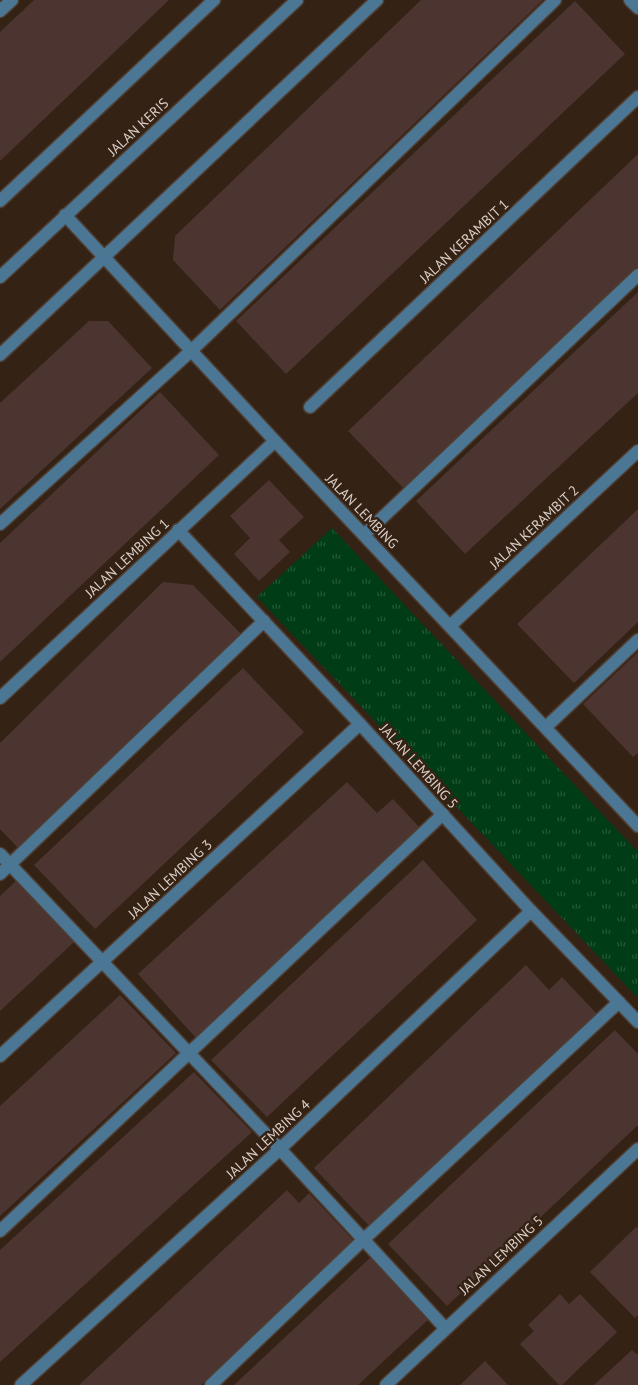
<svg xmlns="http://www.w3.org/2000/svg" width="638" height="1385" viewBox="0 0 638 1385" font-family="'PT Sans',sans-serif">
  <style>
    .grass { fill: url(#grass-tufts) }
    .building { fill: #4c3431 }
    .lines { fill: none; stroke-linecap: round; stroke-linejoin: round }
    .minor-casing { stroke: #4f3e31; stroke-width: 15 }
    .minor { stroke: #4b7694; stroke-width: 12 }
    .labels { text-anchor: middle; stroke-width: 5; stroke-linejoin: round; paint-order: stroke }
    .street-label { font-size: 14px; fill: #dccfc7; stroke: #342215 }
  </style>
  <defs>
    <pattern id="grass-tufts" width="24" height="20" patternUnits="userSpaceOnUse" patternTransform="scale(1.25)"><rect width="24" height="20" fill="#003d17"/><path d="M3 7l-1-3M5 7V3M7 7l1-3M15 17l-1-3M17 17v-4M19 17l1-3" fill="none" stroke="#255837"/></pattern>
  </defs>
  <rect width="100%" height="100%" fill="#342215"/>
  <path class="grass" d="M332 528 638 852V998L257 597Z"/>
  <g class="building">
    <path d="M34 0H169L0 161V32Z"/>
    <path d="M421 0H543L220 310 173 260 175 236Z"/>
    <path d="M575 1 625 54 286 374 236 321Z"/>
    <path d="M638 154V272L407 492 348 431Z"/>
    <path d="M638 292V393L465 554 416 501Z"/>
    <path d="M89 321H108L152 368 0 509V403Z"/>
    <path d="M160 392 219 455 0 662V543Z"/>
    <path d="M269 480 304 517 279 540 290 552 259 581 234 554 250 538 230 516Z"/>
    <path d="M638 509V622L574 683 517 624Z"/>
    <path d="M163 582 193 585 243 636 19 849 0 829V743Z"/>
    <path d="M638 652V753L633 757 583 704Z"/>
    <path d="M243 668 304 732 95 929 34 865Z"/>
    <path d="M347 782 377 813 393 799 422 830 196 1038 138 974Z"/>
    <path d="M423 860 477 920 267 1117 211 1060Z"/>
    <path d="M17 880 74 942 0 1011V896Z"/>
    <path d="M526 965 549 990 562 977 598 1015 373 1230 314 1168Z"/>
    <path d="M120 995 176 1053 0 1216V1106Z"/>
    <path d="M615 1030 638 1054V1125L447 1306 388 1244Z"/>
    <path d="M194 1072 252 1132 0 1362V1250Z"/>
    <path d="M287 1190 299 1203 309 1193 354 1241 201 1385H79Z"/>
    <path d="M636 1227 638 1228V1315L635 1318 590 1272Z"/>
    <path d="M372 1256 430 1318 358 1385H234Z"/>
    <path d="M560 1294 569 1304 580 1294 617 1332 562 1385H559L520 1344 534 1331 528 1325Z"/>
    <path d="M632 1350 638 1355V1385H594Z"/>
    <path d="M485 1361 508 1385H460Z"/>
  </g>
  <g class="lines">
    <g class="minor-casing">
      <g id="minor">
        <path d="M630 0 638 8"/>
        <path d="M0 11 12 0"/>
        <path d="M0 201 214 0"/>
        <path d="M65 215 275 441 638 826"/>
        <path d="M0 277 297 0"/>
        <path d="M0 355 377 0"/>
        <path d="M310 407 638 97"/>
        <path d="M0 524 191 351 555 0"/>
        <path d="M178 530 360 724 531 911 638 1022"/>
        <path d="M364 535 638 275"/>
        <path d="M450 626 638 451"/>
        <path d="M0 698 275 441"/>
        <path d="M546 727 638 640"/>
        <path d="M0 854 280 1149 445 1328"/>
        <path d="M0 874 264 621"/>
        <path d="M0 1056 360 724"/>
        <path d="M0 1231 443 814"/>
        <path d="M21 1385 280 1149 531 911"/>
        <path d="M211 1385 363 1240 619 1002"/>
        <path d="M386 1385 638 1149"/>
      </g>
    </g>
    <use href="#minor" class="minor"/>
  </g>
  <g class="labels">
    <g class="street-label">
      <text transform="translate(138 127) rotate(-43)" y="5">JALAN KERIS</text>
      <text transform="translate(464 241) rotate(-43)" y="5">JALAN KERAMBIT 1</text>
      <text transform="translate(362 511) rotate(46)" y="5">JALAN LEMBING</text>
      <text transform="translate(534 527) rotate(-43)" y="5">JALAN KERAMBIT 2</text>
      <text transform="translate(127 558) rotate(-43)" y="5">JALAN LEMBING 1</text>
      <text transform="translate(419 766) rotate(48)" y="5">JALAN LEMBING 5</text>
      <text transform="translate(170 879) rotate(-43)" y="5">JALAN LEMBING 3</text>
      <text transform="translate(268 1139) rotate(-43)" y="5">JALAN LEMBING 4</text>
      <text transform="translate(501 1255) rotate(-43)" y="5">JALAN LEMBING 5</text>
    </g>
  </g>
</svg>
